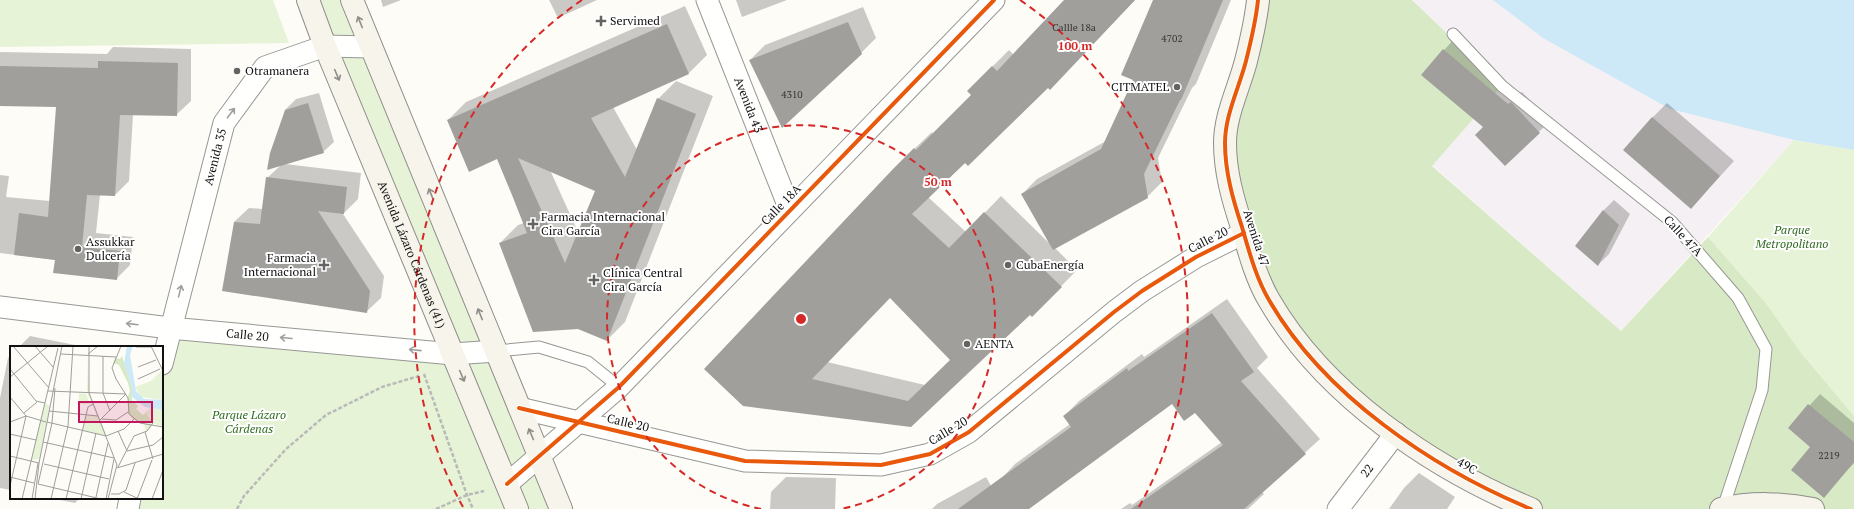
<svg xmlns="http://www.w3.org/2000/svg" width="1854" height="509" viewBox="0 0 1854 509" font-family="'PT Serif',serif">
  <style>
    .industrial { fill: #f5f0f3 }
    .green { fill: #e7f3d7 }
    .forest { fill: #d8eac5 }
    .water { fill: #cde8f7 }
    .shadow { fill: #0003; fill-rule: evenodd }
    .building { fill: #a19f9c; fill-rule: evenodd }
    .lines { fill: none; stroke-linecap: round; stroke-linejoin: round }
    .lane-casing { stroke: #979795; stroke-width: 13 }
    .street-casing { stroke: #979795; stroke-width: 23 }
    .secondary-casing { stroke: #8e8d8b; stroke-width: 24 }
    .path { stroke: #b9b9b8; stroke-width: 2.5; stroke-dasharray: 4 2; stroke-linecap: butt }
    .lane { stroke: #fffffe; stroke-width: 11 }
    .street { stroke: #fffffe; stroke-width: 21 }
    .secondary { stroke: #f6f4eb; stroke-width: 22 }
    .cycleway-casing { stroke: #fff; stroke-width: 6 }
    .cycleway { stroke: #e8590c; stroke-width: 4 }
    .oneway { stroke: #8f8e89 }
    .oneway2 { stroke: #a0a09f }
    .ring { fill: none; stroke: #d62828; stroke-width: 2; stroke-dasharray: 7 5 }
    .poi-dot { fill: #646362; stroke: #fff; stroke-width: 1.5 }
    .labels { text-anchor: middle; stroke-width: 4; stroke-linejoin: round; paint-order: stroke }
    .number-label { font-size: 10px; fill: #353434 }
    .poi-label { font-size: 12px; fill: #111; stroke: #fff; text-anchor: start }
    .street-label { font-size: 12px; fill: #111; stroke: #fff }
    .park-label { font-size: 12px; font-style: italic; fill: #2f6b1f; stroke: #fff }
    .inset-road { fill: none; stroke: #9f9e9b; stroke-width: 1 }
    .view { fill: #c2185b; fill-opacity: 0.15; stroke: #c2185b; stroke-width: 2 }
    .inset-edge { fill: none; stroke: #111; stroke-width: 2 }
    .centre { fill: #d62828; stroke: #fff; stroke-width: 2 }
    .ring-label { font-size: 12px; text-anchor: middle; font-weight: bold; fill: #d62828; stroke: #fff; stroke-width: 4; stroke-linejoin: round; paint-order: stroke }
  </style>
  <rect width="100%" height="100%" fill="#fdfcf7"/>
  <path class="industrial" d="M1412 0H1494L1670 109 1794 140 1621 331 1432 165 1502 86Z"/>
  <g class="green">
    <path d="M0 0H273L289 43 0 47Z"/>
    <path d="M308 0H352L562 509H128L130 498H162V364L170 328 453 354Z"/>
    <path d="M1794 140 1854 150V416L1802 354 1765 302 1708 237Z"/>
  </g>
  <path class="forest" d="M1258 0H1412L1502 86 1432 166 1621 331 1708 237 1765 302 1802 354 1854 416V509H1531L1416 447 1286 327 1227 172Z"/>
  <path class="water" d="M1493 0H1854V150L1794 140 1670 109 1543 38Z"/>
  <g class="shadow">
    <path d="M381 0H401L383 7Z"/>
    <path d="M549 0H597L558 18Z"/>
    <path d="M736 0H787L742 17Z"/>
    <path d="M1065 0H1135L1050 89 1048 87 928 197 966 232 1001 196 1049 243 1022 194 1037 179 1106 141 1135 80 1154 0H1231L1196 84 1192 88 1158 158 1162 182 1147 197 1055 248 1077 270 1032 316 1030 313 910 426 744 405 911 152 932 132 933 134 972 95 968 91 1009 50 1014 55ZM890 297 951 360 925 385 827 362Z"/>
    <path d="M685 6 707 55 689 73 613 107 637 150 658 99 676 81 713 96 625 322 607 340 500 243 518 225 524 223 498 158 448 120 466 102ZM550 170 596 190 579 234Z"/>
    <path d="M863 7 876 38 861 53 750 60 765 45Z"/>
    <path d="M1454 39 1519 93 1522 92 1550 121 1505 165 1484 127 1422 75Z"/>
    <path d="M113 47 191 49V101L176 115H133L129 181 115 195H100L96 233 133 237 130 265 116 279 56 260 0 253V175L9 176 6 197 50 201 57 106 0 105V52L107 54Z"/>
    <path d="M319 93 334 142 323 152 285 164 361 173 358 199 343 214 384 276 381 298 366 312 234 222 249 208 263 209 267 178 280 166 285 110 296 99Z"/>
    <path d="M1667 103 1734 161 1691 208 1652 118Z"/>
    <path d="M1614 200 1630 214 1609 254 1598 265 1577 246 1604 210Z"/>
    <path d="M1227 299 1268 357 1257 368 1320 439 1262 492 1264 494 1248 509H1121L1130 503 1132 505 1222 442 1195 412 1172 402 1027 509H1023L1001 479 1015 464 1070 424 1064 416 1079 401 1142 354 1144 357Z"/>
    <path d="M30 336 85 347H19Z"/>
    <path d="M11 355V490L0 488V398L8 358Z"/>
    <path d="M1820 394 1854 423V463L1824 496 1812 447 1789 428Z"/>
    <path d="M1419 473 1455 497 1447 509H1389L1404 488Z"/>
    <path d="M786 477 836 478 835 509H770L771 492Z"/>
    <path d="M986 477 1004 509H932L937 504Z"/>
    <path d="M50 498H80L75 503Z"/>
  </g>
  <g class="building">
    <path d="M1064 0H1135L1050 90 1048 88 968 166 965 163 912 214 949 248 984 212 1062 287 1032 317 1030 315 911 427 743 406 704 369 893 169 914 148 916 150 971 95 967 91 992 66 997 71ZM890 298 950 360 908 401 812 379Z"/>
    <path d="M1153 0H1223L1181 100H1180L1144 174 1148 198 1053 250 1021 194 1101 149 1133 80 1121 75Z"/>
    <path d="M848 22 862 54 782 128 749 60Z"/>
    <path d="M667 24 689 74 591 118 625 177 657 98 696 114 607 341 578 329 533 332 499 243 527 233 512 195 497 159 469 172 447 120ZM518 158 595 191 565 263Z"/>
    <path d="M1443 49 1508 104 1511 102 1540 133 1505 166 1475 135 1483 127 1421 75Z"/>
    <path d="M98 61 178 63 177 116 120 115 115 196 87 195 82 247 120 251 117 280 53 273 55 260 14 255 19 213 48 217 56 107 0 106V66L98 68Z"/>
    <path d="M308 103 324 153 267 170 270 153 285 110Z"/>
    <path d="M1652 117 1720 176 1691 209 1623 150Z"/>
    <path d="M266 177 347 187 344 214 318 211 370 291 367 313 222 291 234 222 260 224Z"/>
    <path d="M1603 210 1619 225 1598 266 1575 246Z"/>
    <path d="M1212 313 1254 372 1241 381 1306 454 1244 509H1131L1223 445 1195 413 1184 421 1172 404 1029 509H958L1071 427 1063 416 1127 368 1128 371Z"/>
    <path d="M1808 404 1854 442V462L1824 498 1791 470 1810 447 1788 428Z"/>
  </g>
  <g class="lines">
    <g class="lane-casing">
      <g id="lane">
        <path d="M1453 34 1502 86 1672 222 1738 298 1766 349 1762 390 1723 508"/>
        <path d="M496 351 539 347 588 362 619 387"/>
      </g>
    </g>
    <g class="street-casing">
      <g id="street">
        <path id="s1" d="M707 0 790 210"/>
        <path id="s2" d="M0 307 170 328 453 354 496 351"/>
        <path id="s3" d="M162 364 224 123 265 67 325 46 370 47"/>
        <path d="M519 408 745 461 881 465 930 454 969 432 1114 312 1142 291 1196 257 1244 233"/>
        <path d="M507 484 619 387 994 0"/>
        <path d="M128 509 130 498"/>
        <path id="s4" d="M1338 509 1396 433"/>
      </g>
    </g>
    <g class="secondary-casing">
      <g id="secondary">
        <path id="s5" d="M308 0 325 46 517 509"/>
        <path d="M352 0 561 509"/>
        <path d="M1258 0C1256 20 1251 41 1246 61 1239 88 1225 115 1225 143 1225 172 1233 200 1242 227 1249 251 1256 278 1269 300 1324 395 1432 468 1531 509"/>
        <path d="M1721 509C1750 502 1784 503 1813 509"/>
      </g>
    </g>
    <g class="path">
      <path d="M424 374 467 495 473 509"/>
      <path d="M237 509 244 496 286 449 326 415 382 387 419 376"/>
      <path d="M436 509 467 495 484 491"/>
    </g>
    <use href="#lane" class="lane"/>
    <use href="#street" class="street"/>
    <use href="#secondary" class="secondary"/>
    <g class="cycleway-casing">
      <g id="cycleway">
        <path d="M1258 0C1256 20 1251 41 1246 61 1239 88 1225 115 1225 143 1225 172 1233 200 1242 227 1249 251 1256 278 1269 300 1324 395 1432 468 1531 509"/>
        <path d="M519 408 745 461 881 465 930 454 969 432 1114 312 1142 291 1196 257 1244 233"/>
        <path d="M507 484 619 387 994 0"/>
      </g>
    </g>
    <use href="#cycleway" class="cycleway"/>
  </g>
  <defs><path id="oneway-shaft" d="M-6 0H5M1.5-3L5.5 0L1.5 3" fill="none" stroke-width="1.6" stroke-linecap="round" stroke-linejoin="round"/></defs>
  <g class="oneway">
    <use href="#oneway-shaft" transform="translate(360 22) rotate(-112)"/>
    <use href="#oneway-shaft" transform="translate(337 75) rotate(67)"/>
    <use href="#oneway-shaft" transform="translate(431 194) rotate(-112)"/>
    <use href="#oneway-shaft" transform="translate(480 314) rotate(-112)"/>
    <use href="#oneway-shaft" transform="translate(462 376) rotate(67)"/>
    <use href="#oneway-shaft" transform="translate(531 434) rotate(-113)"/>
  </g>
  <g class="oneway2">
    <use href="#oneway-shaft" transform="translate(231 113) rotate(-53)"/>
    <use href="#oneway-shaft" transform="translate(180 291) rotate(-76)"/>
    <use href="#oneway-shaft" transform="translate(132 324) rotate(-173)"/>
    <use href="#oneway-shaft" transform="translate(286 338) rotate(-175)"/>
    <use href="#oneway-shaft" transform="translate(415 350) rotate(-174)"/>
  </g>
  <g class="ring">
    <path d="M761 509A194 194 0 1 1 841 509"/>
    <path d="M463 507A387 387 0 0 1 582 0M1020 0A387 387 0 0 1 1139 507"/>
  </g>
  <g class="poi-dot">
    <path d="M599 15h4v4h4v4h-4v4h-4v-4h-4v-4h4z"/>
    <circle cx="237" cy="71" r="4"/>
    <circle cx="1177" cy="87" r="4"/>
    <path d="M531 218h4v4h4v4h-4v4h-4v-4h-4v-4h4z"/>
    <circle cx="78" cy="249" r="4"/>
    <path d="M322 259h4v4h4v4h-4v4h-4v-4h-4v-4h4z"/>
    <circle cx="1008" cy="265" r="4"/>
    <path d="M592 274h4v4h4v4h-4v4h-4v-4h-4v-4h4z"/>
    <circle cx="967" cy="344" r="4"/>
  </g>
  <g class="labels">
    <g class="number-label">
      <text x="1074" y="31">Callle 18a</text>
      <text x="1172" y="42">4702</text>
      <text x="792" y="98">4310</text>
      <text x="1829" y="459">2219</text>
    </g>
    <g class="poi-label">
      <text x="610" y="25">Servimed</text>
      <text x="245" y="75">Otramanera</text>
      <text x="1169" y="91" text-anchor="end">CITMATEL</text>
      <text x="541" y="221">Farmacia Internacional<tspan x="541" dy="14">Cira García</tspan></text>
      <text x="86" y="246">Assukkar<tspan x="86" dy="14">Dulcería</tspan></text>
      <text x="316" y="262" text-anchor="end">Farmacia<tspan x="316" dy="14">Internacional</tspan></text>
      <text x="1016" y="269">CubaEnergía</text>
      <text x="603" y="277">Clínica Central<tspan x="603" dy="14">Cira García</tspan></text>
      <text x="975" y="348">AENTA</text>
    </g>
    <g class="street-label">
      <text dy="4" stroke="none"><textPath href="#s1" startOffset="113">Avenida 43</textPath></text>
      <text dy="4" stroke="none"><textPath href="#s3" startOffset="214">Avenida 35</textPath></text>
      <text transform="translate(781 205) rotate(-46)" y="4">Calle 18A</text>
      <text transform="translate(1683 236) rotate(47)" y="4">Calle 47A</text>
      <text transform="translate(1256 238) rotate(72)" y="4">Avenida 47</text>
      <text transform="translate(1208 240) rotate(-27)" y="4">Calle 20</text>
      <text dy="4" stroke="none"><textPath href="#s5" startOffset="275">Avenida Lázaro Cárdenas (41)</textPath></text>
      <text dy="4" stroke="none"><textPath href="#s2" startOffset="249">Calle 20</textPath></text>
      <text transform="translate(628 423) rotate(13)" y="4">Calle 20</text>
      <text transform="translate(948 431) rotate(-31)" y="4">Calle 20</text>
      <text transform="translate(1467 466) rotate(30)" y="4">49C</text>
      <text dy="4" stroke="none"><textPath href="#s4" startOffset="48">22</textPath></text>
    </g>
    <g class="park-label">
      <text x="1792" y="234">Parque<tspan x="1792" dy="14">Metropolitano</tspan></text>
      <text x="249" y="419">Parque Lázaro<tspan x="249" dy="14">Cárdenas</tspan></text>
    </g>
  </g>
  <g transform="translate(10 346)">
    <rect width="153" height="153" fill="#fdfcf7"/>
    <path d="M78 10 79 47 97 90 72 84 76 69 87 70 77 47ZM152 24 153 54 131 51 125 41 141 35ZM69 47 76 48 80 58H69ZM35 57 40 60 29 116V113L21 114ZM140 62 153 64V81L143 77 136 86 134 77H142L143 74 136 66Z" fill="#e7f3d7"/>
    <path d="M112 10 122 42V54L128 60 126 63 133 69 136 66 143 77H133L123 73 118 67V50L120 45 118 37 109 19 103 17 105 12 110 13Z" fill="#d8eac5"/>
    <path d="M117 0H123L120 9 126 45 134 53 153 54V64L135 61 122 51V42L114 17Z" fill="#cde8f7"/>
    <path class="inset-road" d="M3 0 39 42M25 0 43 21M79 0V47L107 119 98 153M111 0 102 22 106 33 118 52 119 68 130 77 153 81M141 0 153 25M126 1H141M51 8 106 11M78 8 88 0M93 10V47L100 65M128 21 146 14M0 23 26 55 35 57M0 31 38 0M128 33 150 23M38 45 116 48M0 51 16 70 36 76M39 65 88 70M14 67 27 56M92 73 106 74 118 66M89 75 116 48M0 76 16 70M37 76 96 90 114 83 124 73M108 85 117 105 143 99 153 91M135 86 143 113M0 88 26 94M33 96 104 112M0 110 29 117M34 118 99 133M108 121 124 90 137 85 143 77M107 122 153 108M0 131 24 137M28 138 42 77 45 42M28 138 91 153M0 140 16 70M114 146 129 153M101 148H109L116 144 125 117M86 151 98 97M12 153 48 2M22 153 28 117M25 153 29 117 52 0M41 153 58 80 63 0M56 153 78 61 83 58M71 153 86 87M96 153 104 113M127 153 142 114M142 153 153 124"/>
    <path class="view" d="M69 56H142V76H69Z"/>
    <rect width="153" height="153" class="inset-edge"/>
  </g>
  <circle cx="801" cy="319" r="6" class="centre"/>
  <g class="ring-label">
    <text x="1075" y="50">100 m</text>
    <text x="938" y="186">50 m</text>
  </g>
</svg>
